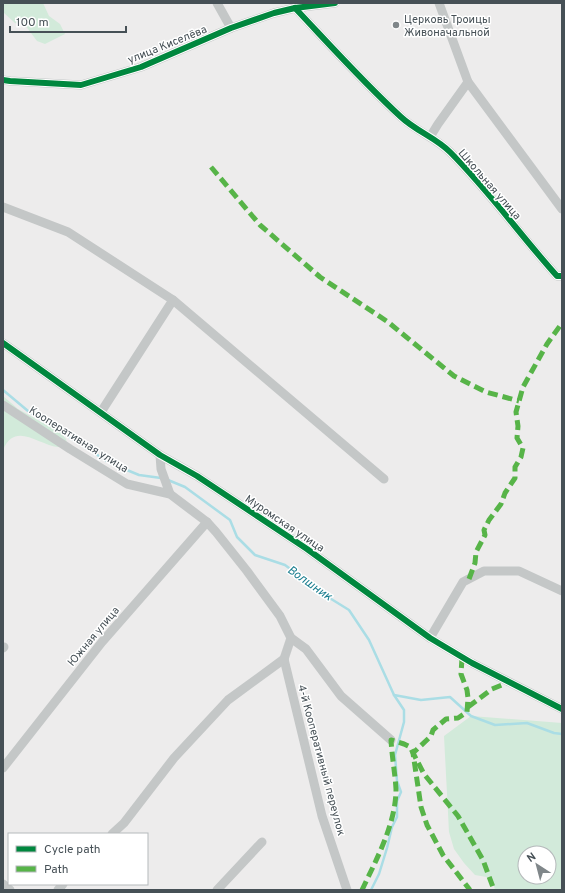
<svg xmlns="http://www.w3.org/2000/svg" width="565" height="893" viewBox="0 0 565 893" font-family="Overpass,sans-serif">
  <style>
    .green { fill: #d2eada; fill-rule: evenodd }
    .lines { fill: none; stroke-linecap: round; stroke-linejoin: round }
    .stream { stroke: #aadde5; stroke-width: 2.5 }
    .minor { stroke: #c4c7c7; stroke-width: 9 }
    .quiet { stroke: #57b448; stroke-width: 5; stroke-dasharray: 10 5; stroke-linecap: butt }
    .cycleway-casing { stroke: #fff; stroke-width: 8 }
    .cycleway { stroke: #00873e; stroke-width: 6 }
    .poi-dot { fill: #80878a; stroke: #fff; stroke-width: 1.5 }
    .labels { text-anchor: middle; stroke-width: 3; stroke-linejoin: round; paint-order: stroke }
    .poi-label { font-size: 11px; fill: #465056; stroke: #fff; text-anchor: start }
    .street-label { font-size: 11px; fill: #465056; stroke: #fff }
    .water-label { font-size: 12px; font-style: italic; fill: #1a7e8f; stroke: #fff }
  </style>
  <rect width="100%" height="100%" fill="#edecec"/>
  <g class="green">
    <path d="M3 3H43L49 16 60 24 65 34 45 44 37 41 25 25 15 23 3 12Z"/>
    <path d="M3 396 18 409 61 433 66 439 67 444C64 445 61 447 58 447 38 445 15 421 3 450Z"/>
    <path d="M471 716 562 723V890H495L492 878 475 875 464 863 454 849 449 832 444 736ZM525 853H549V877H525Z"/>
  </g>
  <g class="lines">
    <g class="stream">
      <path d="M3 390 28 411 110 463 139 475 161 478"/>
      <path d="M168 480 185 487 230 520 237 537 255 555 285 565 328 597 349 610 369 640 394 695 421 700 450 697 471 716 495 725 527 723 554 733 562 734"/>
      <path d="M371 890 379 874 387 848 392 827 397 817V801L401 792 397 781 395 755 404 722V710L394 695"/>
    </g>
    <g class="minor">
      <path d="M217 3 231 28"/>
      <path d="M439 3 468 82 562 209"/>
      <path d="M295 8C330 45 364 83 401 117 416 131 436 138 450 152 489 191 521 236 557 276H562"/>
      <path d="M3 80 10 81 81 85 141 67 231 28 274 13 295 8 335 3"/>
      <path d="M430 137 438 124 468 82"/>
      <path d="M3 207 68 232 173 300 101 412"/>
      <path d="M173 300 384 479"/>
      <path d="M3 343 160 455 197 476 307 549 430 638 472 663 562 709"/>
      <path d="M3 405 70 449 127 484 170 494 207 522 216 532 247 571 280 616 291 638 306 649 341 696 391 740"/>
      <path d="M160 455 161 469 170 494"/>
      <path d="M430 638 463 582 484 571H519L562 591"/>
      <path d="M3 648 4 647"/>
      <path d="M284 659 322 816 347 890"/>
      <path d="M284 659 291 638"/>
      <path d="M3 768 102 642 207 522"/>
      <path d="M112 834 124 823 174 758 228 700 284 659"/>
      <path d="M3 884 10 890"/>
      <path d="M58 890 63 884"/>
      <path d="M217 890 262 842"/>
    </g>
    <g class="quiet">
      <path d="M211 167 260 225 320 277 388 322 454 376 486 392 519 401"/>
      <path d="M469 579 475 563 476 552 485 535 484 530 489 520 501 504 505 493 515 478V467L521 457 523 448 517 438 518 426 516 412 523 387 547 344 562 323"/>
      <path d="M462 658 461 674 467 690 468 698 467 712 458 718 446 719 433 730 431 736 413 753 421 807 427 825 443 855 470 890"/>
      <path d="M468 707 492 689 509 682"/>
      <path d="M362 890C376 860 396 824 396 789 395 773 392 757 391 740L404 744 410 747 424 774 458 816 483 860 494 890"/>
    </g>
    <g class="cycleway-casing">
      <g id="cycleway">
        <path d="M295 8C330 45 364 83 401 117 416 131 436 138 450 152 489 191 521 236 557 276H562"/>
        <path d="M3 80 10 81 81 85 141 67 231 28 274 13 295 8 335 3"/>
        <path d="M3 343 160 455 197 476 307 549 430 638 472 663 562 709"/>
      </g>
    </g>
    <use href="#cycleway" class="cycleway"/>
  </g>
  <circle class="poi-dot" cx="396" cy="25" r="4"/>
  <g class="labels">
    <g class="poi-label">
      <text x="404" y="23">Церковь Троицы<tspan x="404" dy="13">Живоначальной</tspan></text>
    </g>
    <g class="street-label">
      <text transform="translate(167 44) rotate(-22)" y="4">улица Киселёва</text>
      <text transform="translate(490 184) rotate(49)" y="4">Школьная улица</text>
      <text transform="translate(79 439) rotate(32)" y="4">Кооперативная улица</text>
      <text transform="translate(285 523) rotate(34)" y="4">Муромская улица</text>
      <text transform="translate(93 636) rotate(-50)" y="4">Южная улица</text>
      <text transform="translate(322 760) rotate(75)" y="4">4-й Кооперативный переулок</text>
    </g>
    <g class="water-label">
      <text transform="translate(310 583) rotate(35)" y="4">Волшник</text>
    </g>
  </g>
  <rect width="565" height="893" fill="none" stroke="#465056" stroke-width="8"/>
  <rect x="8" y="833" width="140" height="52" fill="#ffffff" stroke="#b5b9bb"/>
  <rect x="16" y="846" width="20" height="6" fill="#00873e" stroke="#b5b9bb"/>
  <text x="44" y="853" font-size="12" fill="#465056">Cycle path</text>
  <rect x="16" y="866" width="20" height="6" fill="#57b448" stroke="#b5b9bb"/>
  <text x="44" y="873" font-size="12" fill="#465056">Path</text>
  <g transform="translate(537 865) rotate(324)"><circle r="19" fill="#ffffff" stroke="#b5b9bb"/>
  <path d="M0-3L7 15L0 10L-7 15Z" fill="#80878a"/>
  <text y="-6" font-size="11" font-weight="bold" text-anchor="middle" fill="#465056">N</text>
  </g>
  <path d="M10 26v6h116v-6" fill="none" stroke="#465056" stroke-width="2"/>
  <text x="16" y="26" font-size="12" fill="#465056" stroke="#ffffff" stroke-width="3" paint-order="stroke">100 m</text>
</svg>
